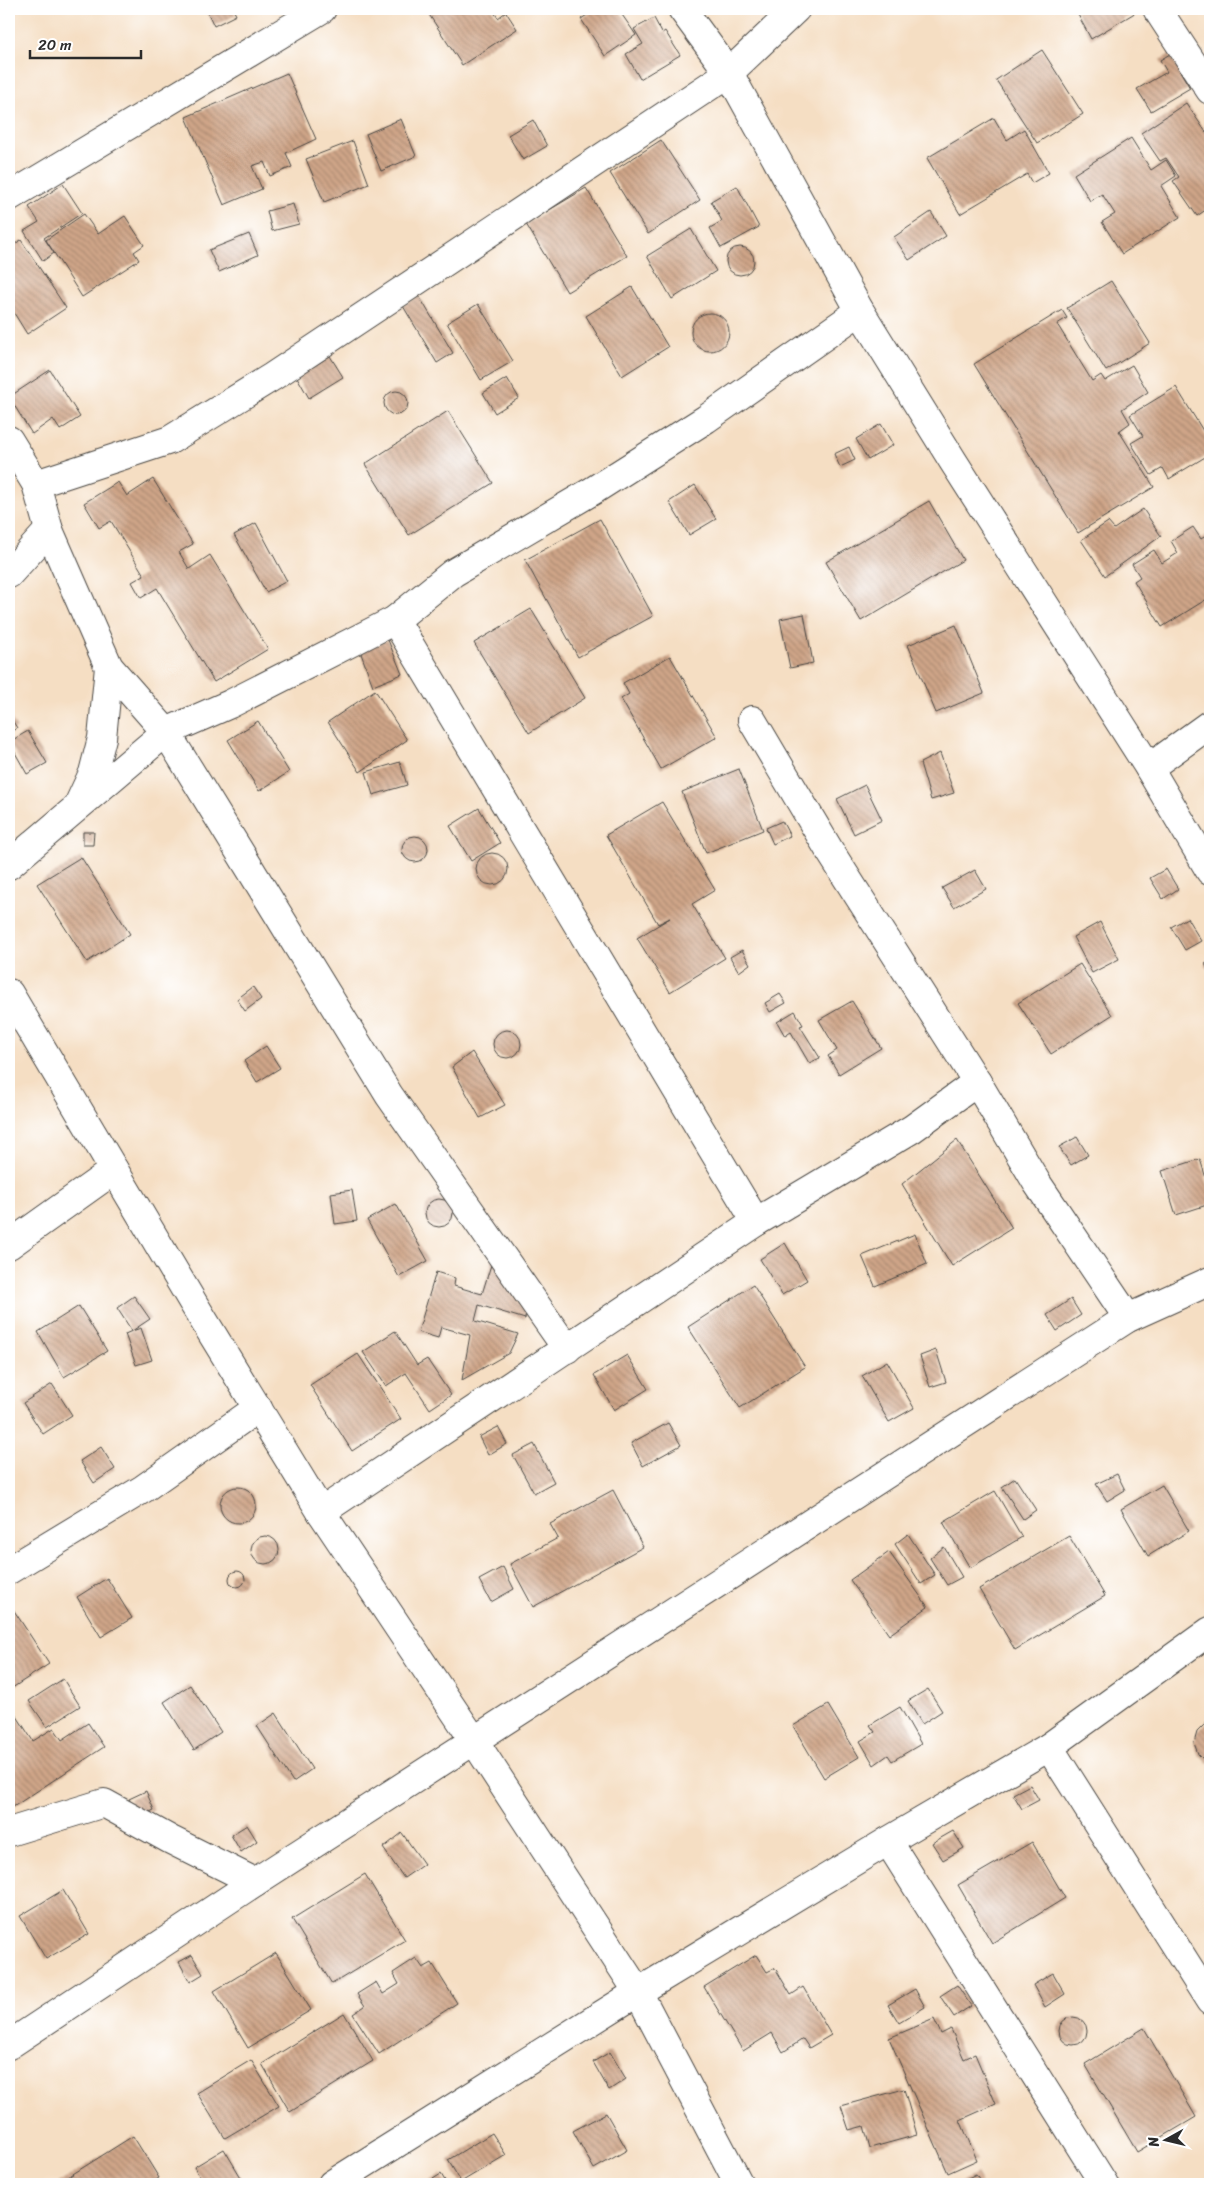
<svg xmlns="http://www.w3.org/2000/svg" width="1219" height="2193" viewBox="0 0 1219 2193" font-family="Sriracha,sans-serif">
  <style>
    .building { fill: url(#building-back-hatch) }
    .lines { fill: none; stroke-linecap: round; stroke-linejoin: round }
    .minor-casing { stroke: #494642; stroke-width: 30 }
    .minor { stroke: #fff; stroke-width: 28 }
  </style>
  <defs>
    <pattern id="building-back-hatch" width="6" height="6" patternUnits="userSpaceOnUse" patternTransform="scale(1.25)"><rect width="6" height="6" fill="#cfa588"/><path d="M-1 5l2 2M0 0l6 6M5-1l2 2" fill="none" stroke="#a8876f"/></pattern>
  </defs>
  <rect width="100%" height="100%" fill="#fff"/>
  <filter id="ink" filterUnits="userSpaceOnUse"><feTurbulence type="fractalNoise" baseFrequency=".02" numOctaves="2"/><feDisplacementMap in="SourceGraphic" scale="10" xChannelSelector="R" yChannelSelector="G"/><feConvolveMatrix kernelMatrix="1 2 1 2 8 2 1 2 1" color-interpolation-filters="sRGB"/></filter>
  <filter id="wash" filterUnits="userSpaceOnUse"><feTurbulence type="fractalNoise" baseFrequency=".0096" numOctaves="4" result="noise"/><feDisplacementMap in="SourceGraphic" scale="20" xChannelSelector="R" yChannelSelector="G"/><feGaussianBlur stdDeviation="1.12" result="paint"/><feColorMatrix in="noise" values="0 0 0 0 0 0 0 0 0 0 0 0 0 0 0 0 0 1.4 0 .05"/><feComposite in="paint" operator="in"/></filter>
  <g filter="url(#wash)">
    <rect width="100%" height="100%" fill="#f5dec3"/>
    <g id="blocks">
      <g class="building">
        <path d="M206 9H233L236 15 214 26Z"/>
        <path d="M435 9H492L498 18 506 12 517 29 462 65 428 13Z"/>
        <path d="M596 9H618L636 35 605 56 581 19Z"/>
        <path d="M1080 9H1137L1138 11 1091 39 1076 11Z"/>
        <path d="M654 18 662 33 665 31 680 55 640 79 626 54 643 44 634 29Z"/>
        <path d="M1042 50 1083 114 1037 143 996 80Z"/>
        <path d="M1170 54 1190 88 1151 111 1137 89 1167 72 1160 60Z"/>
        <path d="M287 73 316 139 286 153 292 167 270 176 264 162 252 166 262 189 224 205 186 117Z"/>
        <path d="M1186 103 1210 138V207L1197 216 1173 181 1179 177 1166 158 1160 161 1141 133Z"/>
        <path d="M994 118 1007 140 1024 129 1049 173 1032 183 1027 174 960 214 927 158Z"/>
        <path d="M401 119 416 156 381 171 366 134Z"/>
        <path d="M533 120 547 146 523 160 508 135Z"/>
        <path d="M1131 138 1151 170 1166 160 1176 176 1161 186 1180 217 1122 254 1102 222 1115 214 1102 194 1090 201 1074 174Z"/>
        <path d="M661 140 700 200 648 234 610 173Z"/>
        <path d="M353 141 369 184 324 202 306 159Z"/>
        <path d="M63 184 82 213 44 238 54 253 43 261 24 231 39 222 29 207Z"/>
        <path d="M737 186 759 227 721 248 710 228 722 221 711 201Z"/>
        <path d="M586 188 627 256 567 292 526 224Z"/>
        <path d="M293 204 299 224 272 231 267 211Z"/>
        <path d="M931 212 946 236 909 260 894 237Z"/>
        <path d="M84 214 98 234 125 216 144 245 134 252 139 260 82 297 46 240Z"/>
        <path d="M691 229 716 271 672 299 647 256Z"/>
        <path d="M249 234 258 255 219 272 209 250Z"/>
        <path d="M21 240 66 308 27 334 9 305V248Z"/>
        <circle cx="740" cy="261" r="14"/>
        <path d="M1111 281 1150 343 1106 371 1067 308Z"/>
        <path d="M632 287 668 347 622 376 586 316Z"/>
        <path d="M419 296 453 353 437 363 403 306Z"/>
        <path d="M478 304 513 361 481 380 447 323Z"/>
        <path d="M1062 310 1067 318 1057 324 1092 381 1101 375 1105 381 1132 365 1148 392 1122 409 1130 423 1119 431 1154 487 1078 533 974 364Z"/>
        <circle cx="710" cy="332" r="19"/>
        <path d="M330 356 343 377 309 398 297 377Z"/>
        <path d="M50 370 80 417 60 430 53 419 32 434 9 397Z"/>
        <path d="M507 378 519 398 495 413 483 393Z"/>
        <path d="M1176 387 1210 442V454L1169 479 1163 468 1151 475 1131 443 1143 436 1130 415Z"/>
        <circle cx="396" cy="403" r="12"/>
        <path d="M448 411 493 483 409 535 365 464Z"/>
        <path d="M881 424 893 445 868 460 856 439Z"/>
        <path d="M849 447 855 460 840 467 834 454Z"/>
        <path d="M153 479 193 544 179 552 189 569 210 555 268 649 214 682 157 588 141 598 132 582 144 575 111 521 99 528 84 503 118 482 127 496Z"/>
        <path d="M695 485 716 519 689 535 669 502Z"/>
        <path d="M929 501 963 560 861 621 826 562Z"/>
        <path d="M1143 509 1161 536 1105 576 1081 540 1108 522 1114 529Z"/>
        <path d="M600 519 653 616 578 657 525 560Z"/>
        <path d="M256 523 287 581 266 592 234 535Z"/>
        <path d="M1193 527 1201 539 1210 533V597L1162 627 1134 581 1140 577 1132 564 1154 550 1162 563 1178 553 1171 541Z"/>
        <path d="M531 609 585 698 529 733 474 643Z"/>
        <path d="M804 614 813 663 790 668 780 619Z"/>
        <path d="M956 625 984 693 936 713 908 645Z"/>
        <path d="M388 640 402 674 373 686 360 651Z"/>
        <path d="M670 656 717 737 661 769 621 699 629 694 623 683Z"/>
        <path d="M375 690 407 740 360 772 328 722Z"/>
        <path d="M9 715 17 728 9 733Z"/>
        <path d="M258 721 289 772 259 791 228 740Z"/>
        <path d="M28 731 47 763 27 774 9 742Z"/>
        <path d="M940 753 954 793 931 800 920 763Z"/>
        <path d="M400 762 407 785 373 795 366 772Z"/>
        <path d="M739 769 763 830 706 853 682 792Z"/>
        <path d="M865 785 882 820 854 834 837 799Z"/>
        <path d="M662 802 715 890 692 904 725 958 670 992 637 938 670 918 658 924 606 835Z"/>
        <path d="M479 808 500 843 471 861 450 826Z"/>
        <path d="M782 821 790 836 773 844 766 828Z"/>
        <path d="M83 832H94L93 845H83Z"/>
        <circle cx="415" cy="849" r="13"/>
        <circle cx="492" cy="869" r="16"/>
        <path d="M81 857 130 934 87 962 37 884Z"/>
        <path d="M1166 869 1178 889 1163 899 1150 878Z"/>
        <path d="M975 870 986 889 954 907 942 888Z"/>
        <path d="M1187 918 1201 941 1185 950 1171 927Z"/>
        <path d="M1100 922 1119 959 1092 973 1073 937Z"/>
        <path d="M742 950 750 964 739 972 730 957Z"/>
        <path d="M1210 961V973L1205 964Z"/>
        <path d="M1080 964 1112 1015 1051 1054 1018 1003Z"/>
        <path d="M253 987 261 999 245 1011 237 999Z"/>
        <path d="M780 994 786 1003 770 1012 765 1003Z"/>
        <path d="M852 1001 881 1048 839 1074 828 1056 837 1050 819 1020Z"/>
        <path d="M795 1011 803 1025 800 1026 820 1058 809 1063 791 1032 785 1036 777 1022Z"/>
        <circle cx="507" cy="1044" r="14"/>
        <path d="M266 1046 280 1068 257 1082 244 1061Z"/>
        <path d="M472 1052 505 1105 480 1118 452 1067Z"/>
        <path d="M1077 1137 1088 1155 1071 1165 1059 1147Z"/>
        <path d="M957 1140 1012 1228 952 1266 902 1184Z"/>
        <path d="M1200 1159 1210 1191V1204L1176 1215 1162 1171Z"/>
        <path d="M352 1190 357 1221 335 1224 331 1193Z"/>
        <circle cx="439" cy="1213" r="14"/>
        <path d="M396 1204 428 1261 399 1277 367 1220Z"/>
        <path d="M915 1234 927 1264 875 1286 862 1256Z"/>
        <path d="M785 1243 807 1280 782 1295 760 1259Z"/>
        <path d="M494 1255 527 1299 525 1319 479 1305 475 1321 518 1334 509 1353 462 1380 470 1335 441 1327 438 1338 418 1332 436 1272 455 1278 454 1286 482 1294Z"/>
        <path d="M753 1285 805 1367 740 1408 688 1327Z"/>
        <path d="M134 1296 150 1319 132 1331 141 1328 152 1360 136 1365 125 1334 132 1331 117 1308Z"/>
        <path d="M1071 1299 1081 1315 1057 1331 1047 1315Z"/>
        <path d="M79 1306 107 1351 64 1377 38 1332Z"/>
        <path d="M395 1331 417 1365 427 1359 451 1395 430 1409 406 1373 386 1386 363 1352Z"/>
        <path d="M936 1350 946 1382 930 1387 920 1356Z"/>
        <path d="M358 1354 401 1419 352 1451 310 1385Z"/>
        <path d="M627 1355 648 1389 614 1410 594 1375Z"/>
        <path d="M887 1361 914 1408 889 1422 862 1376Z"/>
        <path d="M52 1384 72 1415 43 1434 23 1403Z"/>
        <path d="M668 1423 681 1445 643 1466 631 1443Z"/>
        <path d="M498 1427 507 1444 488 1455 479 1437Z"/>
        <path d="M534 1444 554 1482 534 1493 513 1455Z"/>
        <path d="M101 1447 115 1469 94 1483 80 1461Z"/>
        <path d="M1117 1474 1125 1490 1107 1501 1096 1484Z"/>
        <path d="M1015 1478 1036 1510 1023 1519 1002 1487Z"/>
        <path d="M1162 1485 1189 1531 1148 1556 1121 1509Z"/>
        <circle cx="238" cy="1505" r="18"/>
        <path d="M613 1490 643 1547 533 1607 510 1564 558 1538 550 1524Z"/>
        <path d="M995 1491 1022 1537 970 1568 943 1522Z"/>
        <path d="M908 1534 935 1575 921 1584 895 1544Z"/>
        <circle cx="265" cy="1550" r="14"/>
        <path d="M1069 1536 1105 1596 1015 1650 979 1589Z"/>
        <path d="M944 1547 962 1577 947 1585 930 1558Z"/>
        <path d="M889 1552 928 1607 889 1635 850 1580Z"/>
        <path d="M503 1567 514 1589 491 1602 479 1580Z"/>
        <circle cx="237" cy="1579" r="8"/>
        <path d="M107 1578 132 1618 101 1637 77 1597Z"/>
        <path d="M9 1603 49 1664 9 1690Z"/>
        <path d="M63 1679 80 1706 47 1727 29 1701Z"/>
        <path d="M190 1685 221 1732 194 1750 164 1702Z"/>
        <path d="M928 1689 942 1711 922 1724 908 1701Z"/>
        <path d="M9 1704 33 1741 54 1728 62 1740 88 1723 104 1747 10 1809Z"/>
        <path d="M828 1705 859 1757 824 1778 793 1726Z"/>
        <path d="M900 1707 921 1744 892 1761 888 1755 874 1765 860 1741 875 1732 870 1725Z"/>
        <path d="M276 1713 312 1769 293 1782 257 1726Z"/>
        <path d="M1210 1723V1763L1206 1762 1198 1754 1194 1743 1197 1732 1205 1724Z"/>
        <path d="M1030 1785 1039 1800 1022 1809 1013 1794Z"/>
        <path d="M146 1791 154 1810 139 1817 129 1799Z"/>
        <path d="M247 1825 257 1841 241 1852 231 1835Z"/>
        <path d="M953 1831 964 1848 943 1860 932 1843Z"/>
        <path d="M402 1833 424 1864 404 1878 383 1848Z"/>
        <path d="M1032 1842 1065 1898 992 1943 958 1885Z"/>
        <path d="M365 1874 405 1940 332 1984 292 1919Z"/>
        <path d="M63 1890 89 1934 46 1959 20 1916Z"/>
        <path d="M276 1953 311 2010 248 2048 214 1991Z"/>
        <path d="M192 1955 203 1974 190 1982 179 1962Z"/>
        <path d="M756 1955 767 1972 775 1968 791 1995 803 1987 831 2035 809 2048 803 2039 783 2052 772 2033 743 2051 704 1987Z"/>
        <path d="M416 1958 423 1968 432 1963 457 2003 379 2054 353 2014 365 2006 357 1994 376 1982 383 1994 399 1984 393 1973Z"/>
        <path d="M1053 1973 1065 1994 1045 2007 1033 1985Z"/>
        <path d="M957 1985 971 2006 954 2017 940 1996Z"/>
        <path d="M915 1989 925 2007 899 2023 888 2005Z"/>
        <path d="M344 2013 373 2061 290 2112 262 2064Z"/>
        <circle cx="1073" cy="2031" r="14"/>
        <path d="M934 2019 941 2034 951 2029 964 2059 975 2054 996 2104 960 2120 977 2160 948 2173 889 2038Z"/>
        <path d="M1144 2028 1196 2117 1137 2152 1085 2064Z"/>
        <path d="M610 2052 626 2079 609 2090 593 2062Z"/>
        <path d="M251 2060 279 2106 225 2138 197 2093Z"/>
        <path d="M904 2089 917 2135 870 2148 864 2126 849 2130 841 2106Z"/>
        <path d="M606 2113 627 2150 594 2169 573 2131Z"/>
        <path d="M492 2133 506 2155 461 2182 448 2160Z"/>
        <path d="M133 2136 159 2178 149 2184H57Z"/>
        <path d="M224 2149 245 2184H204L194 2167Z"/>
        <path d="M441 2174 447 2184H425Z"/>
        <path d="M976 2174 982 2184H956Z"/>
      </g>
    </g>
  </g>
  <g filter="url(#ink)">
    <use href="#blocks" fill-opacity="0" stroke="#494642" stroke-width="1"/>
    <g class="lines">
      <g class="minor-casing">
        <g id="minor">
          <path d="M682 9 729 73 860 311 953 461 1149 768 1210 871"/>
          <path d="M1157 9 1210 90"/>
          <path d="M9 197 322 9"/>
          <path d="M9 440 36 484 49 530 109 667 166 732 389 1095 567 1349"/>
          <path d="M36 484 170 440 272 377 729 73 796 9"/>
          <path d="M9 574 49 530"/>
          <path d="M395 620 756 1222"/>
          <path d="M752 720 831 853 977 1082"/>
          <path d="M1149 768 1210 724"/>
          <path d="M80 801 93 773 102 738 109 667"/>
          <path d="M9 865 166 732 230 704 395 620 453 573 594 490 706 419 860 311"/>
          <path d="M9 993 195 1306 321 1512 475 1742 638 1992 739 2184"/>
          <path d="M9 1245 114 1170"/>
          <path d="M321 1512 756 1222 912 1129 977 1082 1037 1183 1128 1318"/>
          <path d="M9 1570 143 1489 258 1408"/>
          <path d="M1049 1747 1210 2001"/>
          <path d="M9 1832 104 1803 171 1840 255 1882"/>
          <path d="M888 1841 1104 2184"/>
          <path d="M9 2045 255 1882 1128 1318 1210 1281"/>
          <path d="M332 2184 638 1992 888 1841 1049 1747 1210 1631"/>
        </g>
      </g>
      <use href="#minor" class="minor"/>
    </g>
  </g>
  <rect width="1219" height="2193" fill="none" stroke="#fff" stroke-width="30"/>
  <g transform="translate(1166 2140) rotate(262)" stroke="#ffffff" stroke-width="4" paint-order="stroke">
  <path d="M0-4L9 19L0 12L-9 19Z" fill="#2b2b2b"/>
  <text y="-8" font-size="14" font-weight="bold" text-anchor="middle" fill="#2b2b2b">N</text>
  </g>
  <path d="M30 50v8h111v-8" fill="none" stroke="#2b2b2b" stroke-width="2.5"/>
  <text x="38" y="50" font-size="15" fill="#2b2b2b" stroke="#ffffff" stroke-width="4" paint-order="stroke">20 m</text>
</svg>
